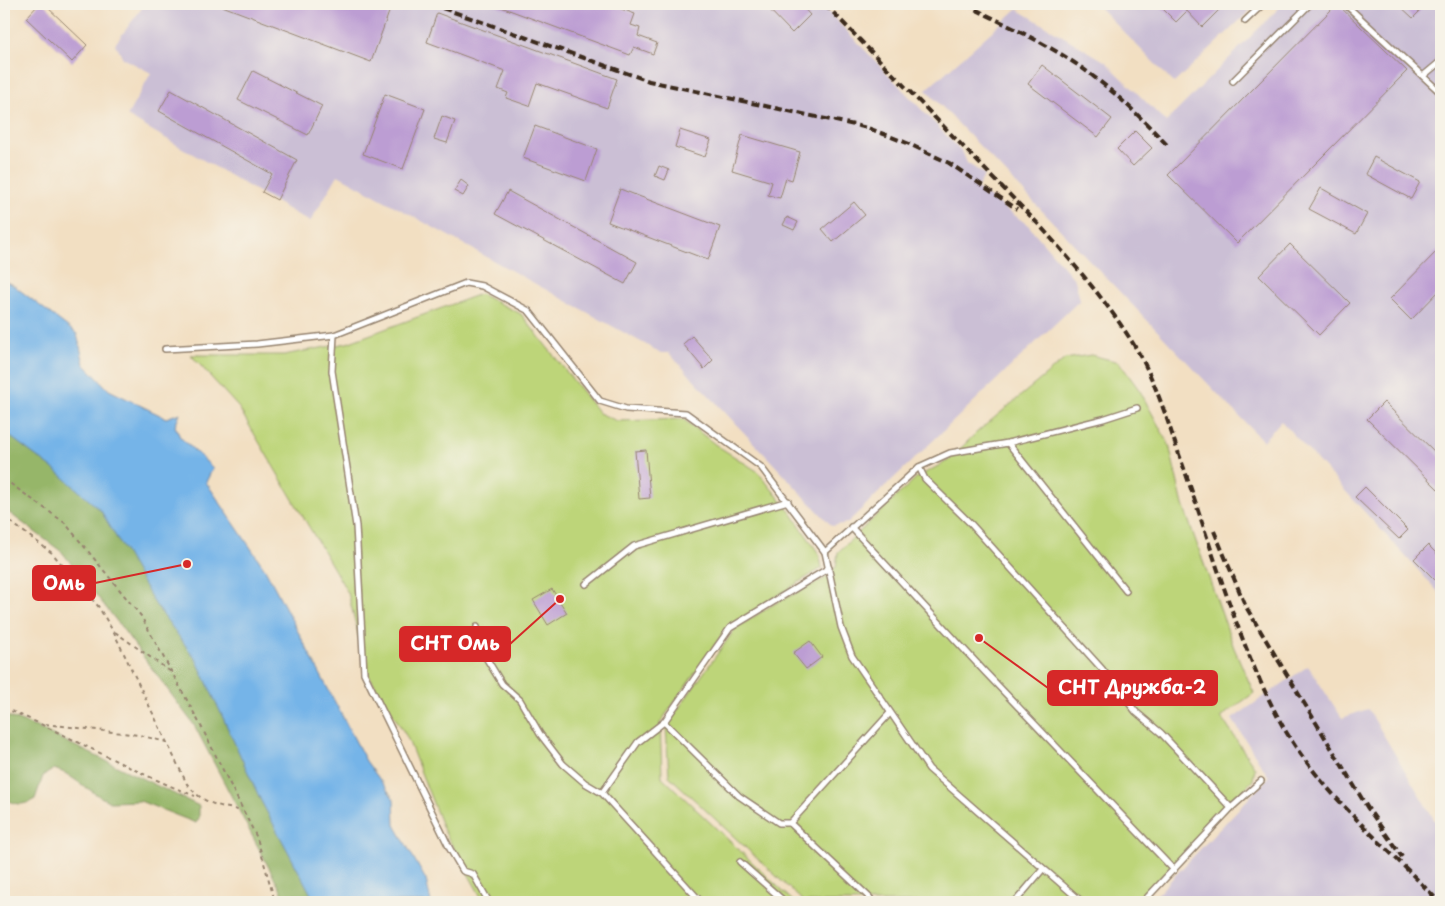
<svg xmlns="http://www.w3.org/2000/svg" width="1445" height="906" viewBox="0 0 1445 906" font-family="'Playpen Sans',sans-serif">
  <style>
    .industrial { fill: #cbbfd5 }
    .green { fill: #bdd579; stroke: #7c804c }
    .forest { fill: #96b669; stroke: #687044 }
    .water { fill: #74b4e8; stroke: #586f83 }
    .building { fill: #bc9dd3 }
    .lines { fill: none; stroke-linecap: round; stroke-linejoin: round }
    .service-casing { stroke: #968470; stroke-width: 8 }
    .path { stroke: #968470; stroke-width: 2; stroke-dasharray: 4 4; stroke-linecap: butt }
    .service { stroke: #fff; stroke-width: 5 }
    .rail { stroke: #3b2a1e; stroke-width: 4; stroke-dasharray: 8 4; stroke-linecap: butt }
    .leader { fill: none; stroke: #d62828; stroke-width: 2 }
    .callout-dot { fill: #d62828; stroke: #f7f3e8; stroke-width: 2 }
    .callout { fill: #d62828; stroke: #d62828; stroke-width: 2 }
    .callout-label { font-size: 19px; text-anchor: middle; font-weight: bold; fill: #fff }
  </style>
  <rect width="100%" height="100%" fill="#f7f3e8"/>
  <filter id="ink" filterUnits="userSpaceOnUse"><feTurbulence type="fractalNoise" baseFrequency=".02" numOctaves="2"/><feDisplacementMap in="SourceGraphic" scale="10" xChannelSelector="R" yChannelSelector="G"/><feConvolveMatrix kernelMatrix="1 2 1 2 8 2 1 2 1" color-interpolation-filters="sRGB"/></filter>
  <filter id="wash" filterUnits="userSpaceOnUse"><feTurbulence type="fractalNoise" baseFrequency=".0096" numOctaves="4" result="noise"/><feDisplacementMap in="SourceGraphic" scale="20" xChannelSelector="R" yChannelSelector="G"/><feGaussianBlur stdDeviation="1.12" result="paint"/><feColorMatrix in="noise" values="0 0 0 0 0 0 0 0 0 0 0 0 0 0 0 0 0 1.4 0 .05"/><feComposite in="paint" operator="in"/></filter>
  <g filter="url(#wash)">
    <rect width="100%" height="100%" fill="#f2dfc2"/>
    <g class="industrial">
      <path d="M145 4H821L963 153 967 163 985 175 977 188 1028 225 1075 280 1080 300 847 523 832 526 669 353H661L338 175 310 222 127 116 151 73 123 58 115 44Z"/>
      <path d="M1096 4H1257L1174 83Z"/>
      <path d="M1283 4H1441V595L1281 421 1263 441 926 90 1017 9 1106 62 1166 122Z"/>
      <path d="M1308 666 1342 718 1368 709 1441 831V902H1150L1269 777 1232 719Z"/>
    </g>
    <g class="green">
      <path d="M480 294 521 314 599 413 617 421 683 419 716 445 757 471 792 514 819 554 822 568 728 626 660 723 662 777 794 902H484L444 831 407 737 368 674 348 593 239 408 191 355H284L347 343Z"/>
      <path d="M1091 355 1119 362 1140 391 1169 445 1183 505 1234 648 1254 693 1221 717 1255 768 1253 780 1137 902H804L669 776 666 726 735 629 772 605 824 579 836 567 838 552 916 478 949 460 976 433 1065 359Z"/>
    </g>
    <g class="forest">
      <path d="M4 418 98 498 188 630 324 902H287L194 725 119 624 62 552 4 509Z"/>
      <path d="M4 715 36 727 199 806V818L196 823 140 801 110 802 99 796 65 773 54 769 43 776 35 799C23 806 15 806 4 797Z"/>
    </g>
    <path class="water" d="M4 281 13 285 77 334 84 364 109 390 166 418 180 413 175 426 180 437 213 468 206 482 265 569 366 761 394 799 395 825 426 880 431 902H315L261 801 197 661 155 604 101 511 60 474 4 432Z"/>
    <g id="blocks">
      <g class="building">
        <path d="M39 4H44L87 45 72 62 26 18Z"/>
        <path d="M217 4H392L371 62Z"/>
        <path d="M493 4H608L635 14 631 25 640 28 638 36 657 43 653 54 634 47 630 55Z"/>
        <path d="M764 4H800L810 15 792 33Z"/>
        <path d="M1158 4H1215L1220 9 1202 27 1187 11 1176 22Z"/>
        <path d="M1337 4 1407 71 1237 243 1168 175Z"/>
        <path d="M1398 4H1427L1413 18Z"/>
        <path d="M437 13 617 79 607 108 537 83 529 106 506 98 508 93 498 89 505 71 427 42Z"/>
        <path d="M1042 65 1112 119 1098 137 1028 84Z"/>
        <path d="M253 71 322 106 308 135 238 100Z"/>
        <path d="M171 90 297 160 277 200 262 192 272 174 159 111Z"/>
        <path d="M385 94 425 109 403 169 363 154Z"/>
        <path d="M442 116 455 121 447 143 434 139Z"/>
        <path d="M535 126 597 149 586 181 523 158Z"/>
        <path d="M680 130 711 140 705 157 675 147Z"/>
        <path d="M1135 131 1152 148 1133 166 1117 149Z"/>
        <path d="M742 135 800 152 792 180 786 178 780 198 768 195 772 182 732 170Z"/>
        <path d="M1374 157 1420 182 1411 199 1365 174Z"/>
        <path d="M659 166 669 170 665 180 655 176Z"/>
        <path d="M461 180 469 186 463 196 454 191Z"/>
        <path d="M1321 188 1367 214 1356 234 1309 209Z"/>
        <path d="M620 189 720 227 708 260 608 222Z"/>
        <path d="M508 191 637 262 625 284 495 214Z"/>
        <path d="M854 202 865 215 833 242 822 229Z"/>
        <path d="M787 217 798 222 794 230 783 225Z"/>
        <path d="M1290 244 1350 303 1319 335 1259 276Z"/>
        <path d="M1441 247V289L1411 320 1390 299Z"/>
        <path d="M692 336 713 360 704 369 683 344Z"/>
        <path d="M1384 402 1441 458V492L1367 419Z"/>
        <path d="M646 450 650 498 639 499 635 451Z"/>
        <path d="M1365 487 1408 530 1399 539 1355 497Z"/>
        <path d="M1428 545 1441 558V586L1414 559Z"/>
        <path d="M552 589 567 613 548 625 533 600Z"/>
        <path d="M810 641 822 657 806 669 793 653Z"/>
      </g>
    </g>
  </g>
  <g filter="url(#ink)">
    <use href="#blocks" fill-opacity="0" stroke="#968470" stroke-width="1"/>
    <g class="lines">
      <g class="service-casing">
        <g id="service">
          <path d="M1345 4 1441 93"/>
          <path d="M1245 21 1263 4"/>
          <path d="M1423 76 1441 61"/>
          <path d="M1233 81 1310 4"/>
          <path d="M165 349 257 344 334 335"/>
          <path d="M1008 443 1126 591"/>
          <path d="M919 467 925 479 971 524 1102 669 1136 712 1161 733 1231 808"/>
          <path d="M851 527 985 672 1174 870"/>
          <path d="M825 552 919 467 950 453 1008 443 1103 419 1137 408"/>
          <path d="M586 584 634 546 788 501"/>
          <path d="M477 627 485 656 502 684 520 700 540 734 563 764 585 783 602 793 701 902"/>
          <path d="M664 722 739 796 779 823H790L890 713"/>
          <path d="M602 793 638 742 664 722 730 628 829 568"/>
          <path d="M790 823 870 898"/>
          <path d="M740 862 785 902"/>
          <path d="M489 902 473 874 463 871 450 849 364 673 356 526 332 371 334 335 466 283 482 286 529 311 600 401 626 409 686 413 761 467 825 552 841 627 852 656 929 769 1082 902"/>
          <path d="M1015 902 1043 869"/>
          <path d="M1143 902 1231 808 1261 781"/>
        </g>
      </g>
      <g class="path">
        <path d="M4 479 65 523 141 616 200 724 257 838 275 902"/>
        <path d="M4 517 52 553 98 606 113 631 187 784C204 805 217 805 242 811"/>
        <path d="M115 632 171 672"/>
        <path d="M4 708C69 735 130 771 195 796"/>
        <path d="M45 724 139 735 166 742"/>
      </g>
      <use href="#service" class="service"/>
      <g class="rail">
        <path d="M431 4 649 81 868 128 907 143 949 163 1017 209"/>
        <path d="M825 4 1041 227C1075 265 1116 312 1141 357 1156 385 1166 416 1176 446 1209 536 1235 639 1281 723 1320 793 1385 844 1439 902"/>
        <path d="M965 4C1008 26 1056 47 1094 77 1122 98 1145 122 1169 147"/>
        <path d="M1214 531 1246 607 1367 807 1402 857"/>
      </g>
    </g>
  </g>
  <path class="leader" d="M187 564L95 583M560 599L510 644M979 638L1048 688"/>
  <g class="callout-dot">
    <circle cx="187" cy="564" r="5"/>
    <circle cx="560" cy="599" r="5"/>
    <circle cx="979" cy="638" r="5"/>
  </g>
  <g class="callout">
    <rect x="33" y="566" width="62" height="34" rx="5"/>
    <rect x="400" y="627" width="110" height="34" rx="5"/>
    <rect x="1048" y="671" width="169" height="34" rx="5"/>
  </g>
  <g class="callout-label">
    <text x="64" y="590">Омь</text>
    <text x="455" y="650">СНТ Омь</text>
    <text x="1132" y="694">СНТ Дружба-2</text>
  </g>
  <rect width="1445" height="906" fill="none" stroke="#f7f3e8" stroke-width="20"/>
</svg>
